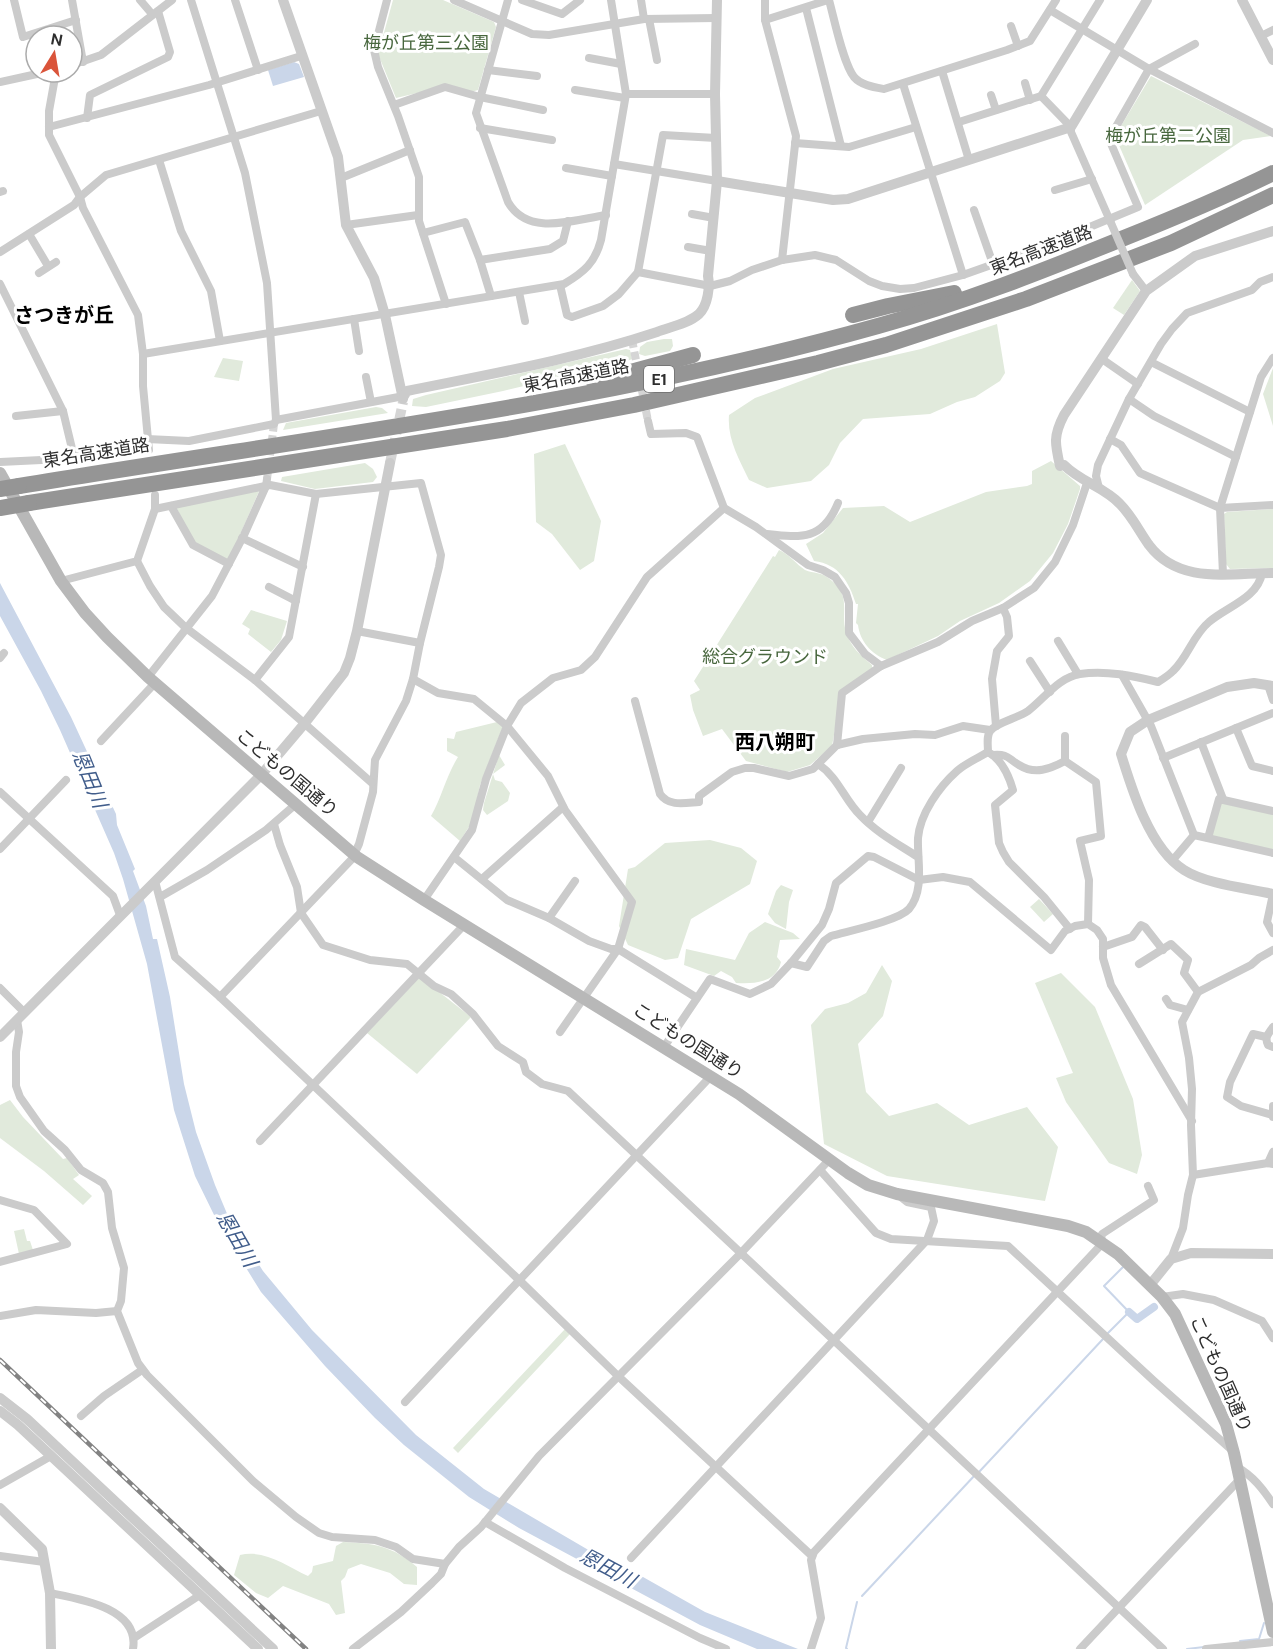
<svg xmlns="http://www.w3.org/2000/svg" width="1273" height="1649" viewBox="0 0 1273 1649" font-family="'DM Sans','Noto Sans JP',sans-serif">
  <style>
    .green { fill: #e1eadc }
    .water { fill: #cad6e9 }
    .lines { fill: none; stroke-linecap: round; stroke-linejoin: round }
    .stream { stroke: #cad6e9; stroke-width: 2 }
    .canal { stroke: #cad6e9; stroke-width: 8 }
    .minor-tunnel { stroke: #d5d5d5; stroke-width: 8; stroke-dasharray: 8 4; stroke-linecap: butt }
    .tertiary-tunnel { stroke: #d5d5d5; stroke-width: 10; stroke-dasharray: 10 5; stroke-linecap: butt }
    .minor { stroke: #cbcbcb; stroke-width: 8 }
    .tertiary { stroke: #cbcbcb; stroke-width: 10 }
    .secondary { stroke: #b8b8b8; stroke-width: 12 }
    .motorway { stroke: #959595; stroke-width: 16 }
    .rail-casing { stroke: #838383; stroke-width: 4.5 }
    .rail { stroke: #fff; stroke-width: 2; stroke-dasharray: 7; stroke-linecap: butt }
    .minor-bridge { stroke: #cbcbcb; stroke-width: 8 }
    .motorway-bridge { stroke: #959595; stroke-width: 16 }
    .labels { text-anchor: middle; stroke-width: 6; stroke-linejoin: round; paint-order: stroke }
    .shield { fill: #fff; stroke: #6d6d6d; stroke-width: 1.5 }
    .shield-label { font-size: 16px; font-weight: bold; fill: #2e2e2e }
    .park-label { font-size: 18px; fill: #48673e; stroke: #fff }
    .street-label { font-size: 18px; fill: #2e2e2e; stroke: #fff }
    .neighbourhood-label { font-size: 20px; font-weight: bold; fill: #000; stroke: #fff }
    .water-label { font-size: 20px; font-style: italic; fill: #415d8b; stroke: #fff }
  </style>
  <rect width="100%" height="100%" fill="#fff"/>
  <g class="green">
    <path d="M393 0H443L494 22 496 27 478 90 471 92 451 85 396 98 378 54Z"/>
    <path d="M1151 76 1271 136 1243 140 1145 205 1115 136Z"/>
    <path d="M1132 280 1140 291 1124 315 1113 308Z"/>
    <path d="M997 324 1005 373 1000 381 975 397 957 402 930 414 863 419 840 443 829 465 811 481 767 488 749 480C739 459 727 439 729 415L755 398 833 369 921 349Z"/>
    <path d="M664 339H672L673 346 670 351 645 356 639 354 640 347 647 342Z"/>
    <path d="M626 349 630 350 632 359 625 362 503 391 426 407 412 406 413 399 426 395Z"/>
    <path d="M223 358 243 361 239 381 214 377Z"/>
    <path d="M1273 368V426L1263 394Z"/>
    <path d="M376 407 382 408 388 413 283 430 286 423Z"/>
    <path d="M565 444 601 521 594 561 580 570 552 534 536 522 534 454Z"/>
    <path d="M1051 461 1080 486V489L1068 524 1053 553 1030 581 999 603 960 621 938 636 887 660C871 654 860 641 858 625L856 623 858 604H856C849 582 839 564 814 561L806 544 823 533 843 508 884 506 910 522 986 492 1027 486 1032 484V471Z"/>
    <path d="M365 463 373 469 377 477 373 482 315 489 281 481 282 477Z"/>
    <path d="M260 489 228 562 195 544 176 507Z"/>
    <path d="M1273 509V568L1230 569 1226 564 1224 514 1227 512Z"/>
    <path d="M779 550C789 554 796 564 805 570 814 574 821 571 831 580 852 597 840 612 846 632 850 646 861 656 872 665V672L841 695 832 746 810 765 787 772 746 761 722 729 703 736 693 710 690 695 700 690 694 681 773 556 775 557Z"/>
    <path d="M251 610 287 621 281 640 271 652 248 634 250 629 242 624Z"/>
    <path d="M497 722 503 726 480 785 472 822 460 841 431 816C442 797 446 776 458 757L447 751V738L454 739 456 732Z"/>
    <path d="M499 755 505 765 493 774 495 780 502 782 510 793 508 801 487 815 483 810 484 803Z"/>
    <path d="M1221 802 1273 814V851L1213 836 1212 834Z"/>
    <path d="M710 840 741 848 757 861 750 884 691 919 678 958 665 960 628 945 619 926 628 869 635 867 665 843Z"/>
    <path d="M781 885 793 890 789 902 786 929 775 923 768 914 776 891Z"/>
    <path d="M1039 899 1053 914 1044 922 1030 907Z"/>
    <path d="M765 922 793 933 800 939 780 940 777 957 781 962C776 983 754 984 736 983L732 977 721 971 714 976 684 965 686 949 735 960 749 933Z"/>
    <path d="M882 965 892 981 883 1016 858 1044 866 1092 889 1116 937 1103 969 1125 1027 1107 1058 1147 1045 1201 887 1176 824 1144 811 1025 825 1009 848 1003 866 993Z"/>
    <path d="M1061 973 1095 1007 1133 1099 1142 1155 1137 1174 1109 1163 1066 1102 1056 1078 1073 1073 1035 983Z"/>
    <path d="M420 977 471 1017 417 1074 367 1033Z"/>
    <path d="M10 1100 23 1117 63 1159 67 1158 79 1175 73 1179 92 1196 83 1205 44 1171 0 1138V1105Z"/>
    <path d="M24 1229 27 1241H30L33 1250 19 1254 14 1231Z"/>
    <path d="M565 1329 570 1334 458 1453 453 1448Z"/>
    <path d="M343 1542C373 1543 393 1546 417 1567V1585L404 1584 390 1573 361 1564 348 1569 345 1577 341 1581 345 1613 336 1615 329 1604 283 1586 268 1598 256 1593 234 1575 240 1555C264 1549 287 1566 308 1576L312 1572 313 1566 333 1561 336 1546Z"/>
  </g>
  <g class="water">
    <path d="M294 62 299 64 304 77 273 86 268 70Z"/>
    <path d="M0 583 71 717 116 814 117 825 135 869 133 871 146 906 153 939H157L170 997 184 1084 196 1132 215 1185 228 1216 263 1271 312 1330 416 1435 484 1489 609 1562 620 1564 705 1612 798 1649H757L700 1625 519 1528 469 1497 404 1445 375 1418 325 1366 261 1292 217 1221 195 1176 174 1110 147 964 123 879 114 853 60 730 41 691 0 616Z"/>
  </g>
  <g class="lines">
    <g class="stream">
      <path d="M1108 1333 1129 1312 1104 1286 1123 1267"/>
      <path d="M979 1472 1103 1339"/>
      <path d="M862 1596 975 1475"/>
      <path d="M1240 1641 1259 1639 1264 1623"/>
      <path d="M847 1649 846 1648 857 1602"/>
      <path d="M1187 1649 1204 1647"/>
    </g>
    <path class="canal" d="M1129 1312 1137 1319 1154 1307"/>
    <g class="minor-tunnel">
      <path d="M632 340 648 421"/>
      <path d="M267 479 274 424"/>
    </g>
    <path class="tertiary-tunnel" d="M390 463 403 402"/>
    <g class="minor">
      <path d="M14 0 23 37 76 20"/>
      <path d="M72 0 83 62"/>
      <path d="M140 0 152 14"/>
      <path d="M191 0 245 173 267 283 276 420"/>
      <path d="M235 0 258 70"/>
      <path d="M387 0 374 50 378 67 398 116 419 177V221L446 304"/>
      <path d="M454 0 532 34 549 35 644 19 716 18"/>
      <path d="M508 0 476 113 508 202C528 237 573 220 606 215"/>
      <path d="M522 0 562 14 580 0"/>
      <path d="M641 0 644 19"/>
      <path d="M765 0V20L796 136 782 260"/>
      <path d="M829 0C834 18 843 63 854 77 861 85 873 87 884 89L1007 50 1030 41 1056 0"/>
      <path d="M806 8 841 146"/>
      <path d="M1050 10 1149 69 1273 133"/>
      <path d="M649 19 657 60"/>
      <path d="M765 20 828 0"/>
      <path d="M1011 26 1018 46"/>
      <path d="M1261 36 1273 30"/>
      <path d="M589 58 621 64"/>
      <path d="M72 65 101 55 172 0"/>
      <path d="M488 70 537 76"/>
      <path d="M942 71 969 160"/>
      <path d="M56 72 49 111V135L80 197 83 208 138 315 143 354V386L149 450"/>
      <path d="M0 82 46 72"/>
      <path d="M1025 83 1030 100"/>
      <path d="M903 84 963 275"/>
      <path d="M575 90 625 98"/>
      <path d="M626 94H715"/>
      <path d="M991 95 996 110"/>
      <path d="M1041 96 1071 127V132L1111 223"/>
      <path d="M394 105 445 87 480 97 543 110"/>
      <path d="M87 118 90 95 168 57 170 52 158 11"/>
      <path d="M959 122 1041 96 1100 0"/>
      <path d="M49 127 209 85 301 56"/>
      <path d="M480 128 552 140"/>
      <path d="M795 143 849 147 916 127"/>
      <path d="M159 160 181 231 211 291 220 341"/>
      <path d="M614 164 717 181"/>
      <path d="M566 168 612 176"/>
      <path d="M341 178 410 150"/>
      <path d="M1055 190 1092 179"/>
      <path d="M0 192 3 191"/>
      <path d="M974 210 993 264"/>
      <path d="M692 214 714 218"/>
      <path d="M346 225 418 215"/>
      <path d="M423 233 465 222 480 260 491 296"/>
      <path d="M29 234 48 266"/>
      <path d="M688 247 711 251"/>
      <path d="M0 252 74 205 80 197 106 175 321 111"/>
      <path d="M480 260 550 249 563 241 568 221"/>
      <path d="M638 272 710 286 730 281 752 270 782 260 815 255 836 260 869 281 882 286 900 289 914 288 963 275 1039 248 1138 207 1109 139 1149 69 1195 44"/>
      <path d="M39 273 56 262"/>
      <path d="M1133 274 1146 291"/>
      <path d="M0 284 63 411 74 457"/>
      <path d="M560 285 567 315 572 317 603 306 619 294 638 272 663 135 716 138"/>
      <path d="M519 292 525 321"/>
      <path d="M354 319 359 351"/>
      <path d="M143 354 564 284C584 272 595 263 601 240L626 94 611 0"/>
      <path d="M1102 359 1138 384"/>
      <path d="M1151 362 1250 412"/>
      <path d="M366 377 371 402"/>
      <path d="M1129 399 1154 416 1236 457"/>
      <path d="M16 416 63 411"/>
      <path d="M648 421 651 434 686 433 697 437 724 508 756 527 808 565 823 570 835 577 846 593 849 603V633L865 654 881 666"/>
      <path d="M1110 439 1121 445 1140 473 1220 508 1273 505"/>
      <path d="M0 462 62 459 128 446 147 439 189 441 274 424 276 420 404 396"/>
      <path d="M1099 488 1096 476 1098 465 1129 399 1161 344 1172 329 1187 313 1252 290 1260 282 1273 277"/>
      <path d="M171 506 193 545 229 564"/>
      <path d="M155 509 270 485 316 494 421 483 441 555 439 567 420 643 413 679 406 701 375 760 373 792 359 844 352 859 220 997"/>
      <path d="M767 534C802 538 823 540 838 503"/>
      <path d="M242 538 303 567"/>
      <path d="M137 561 150 586 164 607 186 628 255 680 372 783"/>
      <path d="M1223 574 1220 508 1261 377 1273 358"/>
      <path d="M61 581 137 561 155 509V495"/>
      <path d="M269 587 296 601"/>
      <path d="M357 631 420 643"/>
      <path d="M1058 641 1078 674"/>
      <path d="M0 658 4 653"/>
      <path d="M1030 661 1050 692"/>
      <path d="M1122 675 1151 726 1194 835 1273 853"/>
      <path d="M148 677 212 596 244 535 266 486 267 479"/>
      <path d="M413 679 438 693 474 699 507 726 548 776 565 810 632 902 618 949H611L589 941 549 918 507 900 454 857"/>
      <path d="M255 680 289 637 316 494"/>
      <path d="M1268 685 1273 700"/>
      <path d="M635 701 660 794C669 807 685 803 699 802V796L732 772 745 768H754L789 776 813 769 837 745 863 739 915 734 935 735 963 726 990 730"/>
      <path d="M996 726 992 679 997 651 1009 636 1007 617 1003 608"/>
      <path d="M1236 728 1252 766 1273 771"/>
      <path d="M1065 736V761"/>
      <path d="M101 741 155 683"/>
      <path d="M1201 742 1223 799"/>
      <path d="M837 745 842 693 881 666 938 642 972 621 1003 608 1034 588 1055 562 1073 525 1087 483"/>
      <path d="M993 755C1009 754 1007 758 1019 765 1035 775 1050 769 1065 761"/>
      <path d="M1163 758 1273 713"/>
      <path d="M1065 761 1096 782 1101 836 1080 841 1089 880 1088 924"/>
      <path d="M818 764C838 777 844 799 860 815 877 833 898 844 918 857"/>
      <path d="M0 792 113 896 120 915"/>
      <path d="M868 822 901 768"/>
      <path d="M274 824 280 845 297 887 301 913 323 945 370 960 407 964 434 986 451 994 473 1014 498 1046 523 1062 526 1072 542 1084 568 1091 1163 1649"/>
      <path d="M1208 838 1219 799 1273 811"/>
      <path d="M0 849 66 780"/>
      <path d="M1172 861 1194 835"/>
      <path d="M482 879 563 807"/>
      <path d="M155 881 175 957 220 997 516 1277 618 1376 812 1556"/>
      <path d="M1273 894 1267 922 1273 933"/>
      <path d="M160 897 207 870 266 830 296 804"/>
      <path d="M424 900 472 830 486 779 507 726 521 703 553 678 581 670 595 657 647 577 724 508"/>
      <path d="M549 918 575 881"/>
      <path d="M1070 929 1044 897 1009 862 1003 852 999 843 995 805 1013 790C1009 776 1001 759 988 752 988 745 986 735 991 730 998 722 1018 718 1028 711 1044 699 1059 677 1080 674 1106 670 1134 676 1158 682 1163 679 1169 675 1173 671 1188 657 1193 635 1209 622 1226 607 1258 598 1262 573"/>
      <path d="M1103 947 1132 937 1141 925 1145 927 1163 950"/>
      <path d="M791 963 807 967 824 941 831 936C848 931 898 921 909 909 925 890 917 860 918 838 920 814 939 787 957 771 966 763 978 758 988 752"/>
      <path d="M1139 964 1171 944 1188 960 1184 973 1198 992 1251 965 1259 958 1273 950"/>
      <path d="M0 988 24 1012"/>
      <path d="M1166 999 1170 1005 1188 1010"/>
      <path d="M17 1020 19 1032 16 1052V1086L20 1097 44 1131 65 1150 81 1170 103 1183 108 1192 112 1228 124 1268 121 1301 117 1311 138 1363 147 1375 253 1481 296 1517 319 1533 332 1537 375 1540 396 1547 413 1559 445 1564"/>
      <path d="M1273 1027C1269 1033 1264 1037 1268 1045L1273 1047"/>
      <path d="M560 1032 618 949 697 998"/>
      <path d="M1266 1037 1253 1034 1230 1082 1227 1097 1241 1106 1272 1115"/>
      <path d="M664 1047 710 979 750 994 771 984 791 963 822 925 829 909 836 883 868 856 874 857 919 880 943 877 970 882 1051 950 1065 931 1075 926 1088 924 1097 930 1103 939V958L1111 985 1192 1121"/>
      <path d="M1273 1106V1117"/>
      <path d="M260 1141 465 924"/>
      <path d="M1268 1163 1273 1152"/>
      <path d="M820 1170 876 1233 891 1239 1008 1246 1154 1381 1234 1452"/>
      <path d="M1193 1175 1268 1163 1273 1164"/>
      <path d="M0 1200 34 1210 67 1244 0 1262"/>
      <path d="M1171 1259 1183 1228 1188 1195 1193 1175 1191 1125 1192 1089 1189 1058 1182 1022 1198 992"/>
      <path d="M1162 1297 1183 1294 1214 1300 1262 1321 1273 1338"/>
      <path d="M0 1316 36 1310 96 1313 117 1311"/>
      <path d="M405 1402 711 1076"/>
      <path d="M81 1416 104 1396 142 1370"/>
      <path d="M1237 1467C1253 1476 1263 1489 1273 1504"/>
      <path d="M0 1485 51 1456"/>
      <path d="M485 1522 565 1568 700 1638 726 1649"/>
      <path d="M0 1556 44 1562"/>
      <path d="M631 1558 927 1240 934 1221 931 1207 907 1202 902 1198"/>
      <path d="M50 1593C80 1599 140 1608 133 1649"/>
      <path d="M134 1638 200 1595"/>
      <path d="M353 1649 401 1612 432 1583 441 1574 445 1564 459 1547 481 1527 539 1456 740 1254 830 1159"/>
      <path d="M811 1649 821 1618 811 1560 814 1552 1100 1246 1102 1234 1154 1200 1148 1186"/>
      <path d="M1080 1649 1240 1479"/>
      <path d="M1206 1649 1273 1642"/>
    </g>
    <g class="tertiary">
      <path d="M283 0 338 157 346 225 374 278 385 315 403 399"/>
      <path d="M1242 0 1273 60"/>
      <path d="M717 181 833 200 848 199 1071 127 1147 0"/>
      <path d="M1273 231 1195 256 1146 291 1064 415C1053 436 1055 444 1060 466L1064 465C1081 482 1104 487 1120 504 1132 516 1139 531 1149 545 1179 585 1230 573 1273 573"/>
      <path d="M404 396 407 391C490 374 576 359 657 332 670 327 688 324 699 314 708 305 710 287 708 276L717 181 715 94 717 0"/>
      <path d="M1273 686 1254 683 1227 687 1148 720 1130 732 1121 754C1132 790 1150 849 1184 870 1206 884 1246 888 1273 894"/>
      <path d="M0 1037 261 775 305 723 344 673 350 658 357 631 390 463"/>
      <path d="M1150 1285 1171 1259 1191 1253 1273 1254"/>
      <path d="M0 1398 27 1419 273 1649"/>
      <path d="M0 1411 18 1425 258 1649"/>
      <path d="M0 1508 42 1549 50 1593 51 1649"/>
    </g>
    <path class="secondary" d="M0 473 61 581 85 613 107 637 148 677 357 857 424 900 739 1094 848 1173 868 1185 897 1194 1068 1226 1086 1232 1118 1254 1162 1297 1175 1314 1226 1424 1234 1453 1273 1632"/>
    <g class="motorway">
      <path d="M853 315 888 306 954 293"/>
      <path d="M594 382 693 355"/>
      <path d="M19 486C306 438 597 405 878 326 962 303 1043 271 1124 238 1174 218 1224 197 1273 173"/>
      <path d="M29 503 507 429 634 405 818 363 886 345 1026 299 1171 243 1273 195"/>
    </g>
    <g class="rail-casing">
      <path id="rail" d="M0 1360 306 1649"/>
    </g>
    <use href="#rail" class="rail"/>
    <path class="minor-bridge" d="M1111 223 1133 274"/>
    <g class="motorway-bridge">
      <path d="M0 489 19 486"/>
      <path d="M0 508 29 503"/>
    </g>
  </g>
  <g class="labels">
    <rect class="shield" x="644" y="366" width="30" height="26" rx="4.5"/>
    <g class="shield-label">
      <text x="659" y="385">E1</text>
    </g>
    <g class="park-label">
      <text x="426" y="49">梅が丘第三公園</text>
      <text x="1168" y="142">梅が丘第二公園</text>
      <text x="765" y="663">総合グラウンド</text>
    </g>
    <g class="street-label">
      <text transform="translate(1041 250) rotate(-21)" y="6">東名高速道路</text>
      <text transform="translate(576 376) rotate(-11)" y="6">東名高速道路</text>
      <text transform="translate(96 453) rotate(-9)" y="6">東名高速道路</text>
      <text transform="translate(287 773) rotate(40)" y="6">こどもの国通り</text>
      <text transform="translate(688 1041) rotate(32)" y="6">こどもの国通り</text>
      <text transform="translate(1221 1374) rotate(66)" y="6">こどもの国通り</text>
    </g>
    <g class="neighbourhood-label">
      <text x="64" y="322">さつきが丘</text>
      <text x="775" y="749">西八朔町</text>
    </g>
    <g class="water-label">
      <text transform="translate(90 779) rotate(68)" y="7">恩田川</text>
      <text transform="translate(237 1239) rotate(60)" y="7">恩田川</text>
      <text transform="translate(608 1568) rotate(28)" y="7">恩田川</text>
    </g>
  </g>
  <g transform="translate(54 54) rotate(11)"><circle r="28" fill="#ffffff" stroke="#ababab" stroke-width="1.5"/>
  <path d="M0-4.5L10 22L0 15L-10 22Z" fill="#da543a"/>
  <text y="-9" font-size="16" font-weight="bold" text-anchor="middle" fill="#2e2e2e">N</text>
  </g>
</svg>
